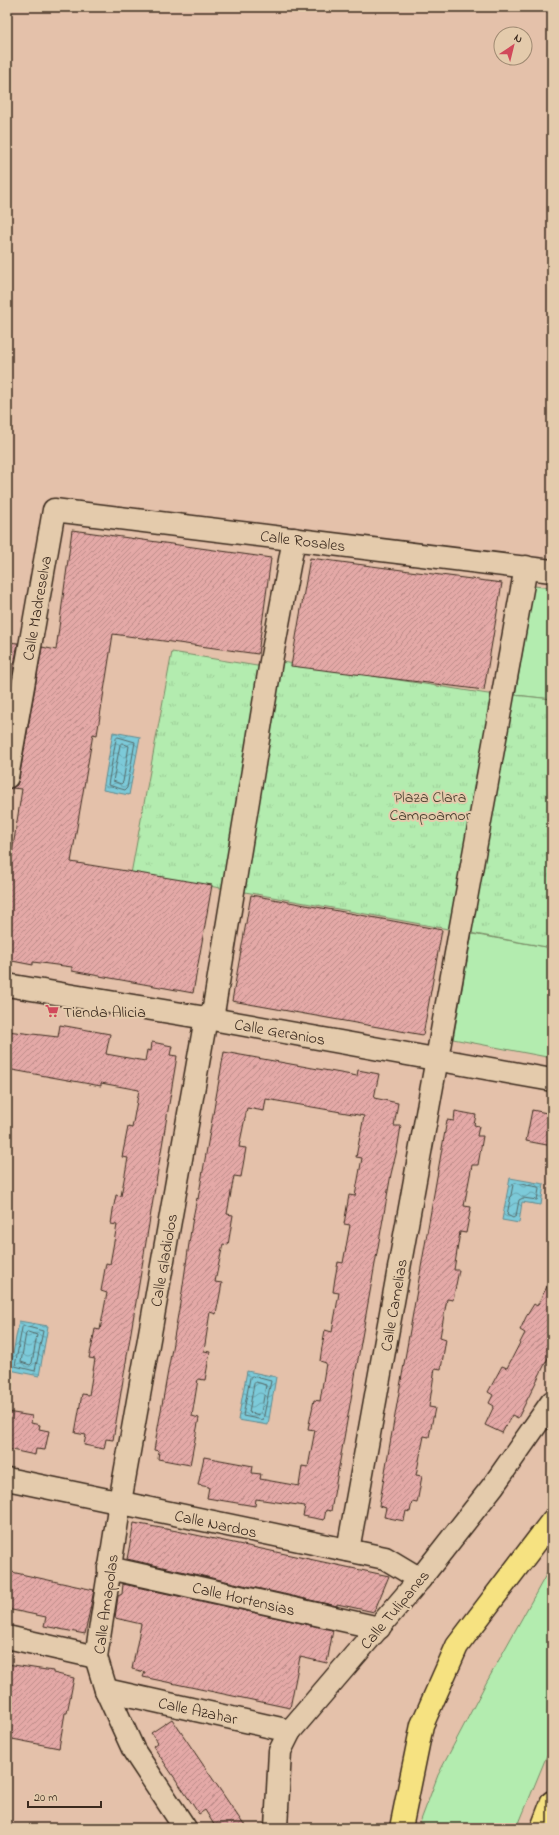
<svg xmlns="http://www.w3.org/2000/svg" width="559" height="1835" viewBox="0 0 559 1835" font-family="'Indie Flower',sans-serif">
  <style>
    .green { fill: #b3ecaf; stroke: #778b66 }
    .park { fill: url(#park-tufts); stroke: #778b66 }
    .water { fill: url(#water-waves); stroke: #628a8e }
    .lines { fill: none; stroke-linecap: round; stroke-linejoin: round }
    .shore { stroke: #556a69; stroke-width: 1 }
    .building { fill: url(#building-hatch); stroke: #3b2a1e }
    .minor-casing { stroke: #3b2a1e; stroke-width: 25 }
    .highway-casing { stroke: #3b2a1e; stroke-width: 25 }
    .minor { stroke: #e4cbac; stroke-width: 22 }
    .highway { stroke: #f6e281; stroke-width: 22 }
    .labels { text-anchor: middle; stroke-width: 4; stroke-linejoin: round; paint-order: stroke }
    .street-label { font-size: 16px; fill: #3b2a1e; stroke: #e4cbac }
    .park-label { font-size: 16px; fill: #473d2c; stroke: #e4cbac }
    .poi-label { font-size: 16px; fill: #3b2a1e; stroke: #e4cbac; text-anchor: start }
  </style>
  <defs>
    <pattern id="park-tufts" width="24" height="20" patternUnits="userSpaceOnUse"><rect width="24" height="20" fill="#b3ecaf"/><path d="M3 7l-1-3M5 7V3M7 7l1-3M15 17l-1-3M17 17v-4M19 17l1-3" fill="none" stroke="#9bcb96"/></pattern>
    <pattern id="water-waves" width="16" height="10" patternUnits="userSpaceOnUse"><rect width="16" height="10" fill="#7ccad9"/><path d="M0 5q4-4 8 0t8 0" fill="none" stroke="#67a4af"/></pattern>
    <pattern id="building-hatch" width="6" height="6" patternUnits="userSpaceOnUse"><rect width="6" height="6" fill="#e4a9a7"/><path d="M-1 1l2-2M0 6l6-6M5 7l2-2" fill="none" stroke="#ba8a87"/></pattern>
  </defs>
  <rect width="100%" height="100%" fill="#e4c1aa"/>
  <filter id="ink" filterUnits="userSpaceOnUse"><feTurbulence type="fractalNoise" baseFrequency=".025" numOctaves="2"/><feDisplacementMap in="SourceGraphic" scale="8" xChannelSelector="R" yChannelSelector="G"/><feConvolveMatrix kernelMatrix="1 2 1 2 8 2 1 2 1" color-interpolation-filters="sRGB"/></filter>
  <g filter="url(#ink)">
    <g class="green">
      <path d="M534 586 552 588V699L515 695Z"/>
      <path d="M472 934 552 948V1058L453 1039Z"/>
      <path d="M552 1564V1743L517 1828H418L438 1775 485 1685Z"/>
    </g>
    <path class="park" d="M172 652 257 666 271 661 297 664 488 694 515 695 552 699V948L234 890 131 874Z"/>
    <g class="water">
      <path d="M113 732 140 737 129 795 103 790Z"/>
      <path d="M510 1178 544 1184 541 1205 522 1202 519 1223 502 1220Z"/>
      <path d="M19 1321 48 1326 39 1376 10 1370Z"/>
      <path d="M247 1371 276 1377 268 1425 238 1420Z"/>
    </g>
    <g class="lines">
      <g class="shore">
        <path d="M118 737 135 742 127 788 125 790 108 785 116 739Z"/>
        <path d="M122 743 129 746 123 782 121 784 113 781 120 745Z"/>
        <path d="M515 1183 538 1187 539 1189 537 1200 523 1198 519 1200 516 1216 513 1218 507 1215 513 1185Z"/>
        <path d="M24 1326 43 1331 35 1371 15 1366 22 1328Z"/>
        <path d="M28 1332 37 1335 32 1363 30 1365 21 1362 26 1333Z"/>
        <path d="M252 1376 271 1381 263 1420 243 1416 250 1378Z"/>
        <path d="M256 1382 266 1385 261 1413 259 1415 249 1412 254 1384Z"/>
      </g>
    </g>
    <g class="building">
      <path d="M72 530 271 558 258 654 113 634 97 735 93 734 71 862 212 885 193 993 72 971V967L33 962V965L7 960V886L22 789 12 788 17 785 19 779 42 647 56 650Z"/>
      <path d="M310 558 502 583 484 690 291 666Z"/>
      <path d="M7 642 18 643 7 705Z"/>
      <path d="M251 895 442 930 423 1035 232 1001Z"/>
      <path d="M60 1025 110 1034 106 1054 145 1061 147 1050 151 1051 152 1042 172 1046 170 1055 177 1056 113 1440 106 1439 104 1449 84 1445 86 1435 75 1433 82 1394 89 1395 95 1359 89 1358 92 1345 95 1329 100 1330 107 1293 101 1291 106 1263 110 1264 117 1225 111 1224 113 1210 116 1195 121 1196 128 1158 122 1157 128 1127 132 1128 139 1090 101 1083V1086L7 1069V1031L58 1037Z"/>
      <path d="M224 1052 357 1076 358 1070 379 1074 374 1098 398 1103 394 1126H401L397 1150 391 1174 331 1511 326 1510 324 1520 303 1516 305 1506 256 1499 255 1506 207 1498 209 1487 198 1485 204 1457 253 1466 252 1473 261 1474 260 1479 299 1486 302 1466 308 1467 315 1430 308 1429 314 1400 320 1401 326 1363 320 1361 322 1347 325 1330 332 1332 339 1293 333 1292 335 1278 338 1262 343 1263 350 1225 344 1224 349 1195 355 1196 362 1158 356 1157 364 1116 266 1099 264 1111 247 1108 239 1147 246 1148 241 1177 234 1176 227 1214 233 1215 228 1245 223 1244 215 1282 222 1283 219 1299 216 1314 210 1312 204 1351 210 1352 205 1380 198 1379 192 1416 199 1418 190 1465 158 1459 159 1451 154 1450 182 1292 192 1223 197 1198 198 1199Z"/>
      <path d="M532 1110 552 1114V1146L526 1141Z"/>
      <path d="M455 1111 476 1115 474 1125 479 1126 477 1136H483L478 1165H472L464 1206 471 1207 466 1233 460 1232 454 1270H459L453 1300 447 1299 440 1337 446 1339 441 1369 435 1368 429 1407 435 1408 429 1437 424 1436 416 1475 422 1476 417 1503 412 1502 410 1512 406 1511 404 1521 384 1517 386 1508 379 1506 447 1120 454 1121Z"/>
      <path d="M552 1277V1350L518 1418 512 1415 502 1433 485 1425 494 1406 489 1403 493 1395 488 1392 502 1366 507 1368 525 1333 520 1330 526 1317 534 1304 537 1306Z"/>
      <path d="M7 1412 32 1416 31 1423 40 1425 39 1429 49 1431 45 1450 36 1449 35 1455 7 1449Z"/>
      <path d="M134 1523 177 1531 389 1576 374 1612 337 1604V1606L127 1559Z"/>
      <path d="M7 1571 94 1590 85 1634 44 1626 46 1617 7 1609Z"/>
      <path d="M123 1584 333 1630 327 1663 300 1657 290 1708 143 1677 145 1672 132 1669 141 1624 115 1618 118 1596 122 1594Z"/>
      <path d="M7 1664 53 1671V1673L74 1678 67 1713H65L59 1748 7 1738Z"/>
      <path d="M172 1719 187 1741 246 1828H216L205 1810 199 1814 153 1746 158 1742 151 1733Z"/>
    </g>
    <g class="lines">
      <g class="minor-casing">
        <g id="minor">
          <path d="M7 777 54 510 552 571"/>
          <path d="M7 985 212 1019 552 1080"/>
          <path d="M212 1019 271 661 294 539"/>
          <path d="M7 1479 385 1558 420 1579"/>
          <path d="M348 1550 526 567"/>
          <path d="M109 1568 379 1628"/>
          <path d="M7 1637 96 1657"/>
          <path d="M106 1690 290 1731"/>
          <path d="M185 1828 134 1751 106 1690 96 1657 120 1502 206 1018"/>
          <path d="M276 1828 280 1751 290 1731 420 1579 493 1486 552 1402"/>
        </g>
      </g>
      <g class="highway-casing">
        <g id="highway">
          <path d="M401 1828 422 1725 457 1646 552 1521"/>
          <path d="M542 1828 552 1802"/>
        </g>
      </g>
      <use href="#minor" class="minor"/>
      <use href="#highway" class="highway"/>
    </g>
  </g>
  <defs>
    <g id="supermarket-bare" transform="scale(1.08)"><path d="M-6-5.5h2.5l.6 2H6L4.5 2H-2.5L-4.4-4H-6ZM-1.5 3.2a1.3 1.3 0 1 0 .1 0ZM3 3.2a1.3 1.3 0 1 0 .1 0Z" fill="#d1495b" stroke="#e4cbac" stroke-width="2.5" paint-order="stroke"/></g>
  </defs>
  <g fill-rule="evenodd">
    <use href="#supermarket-bare" x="52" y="1011"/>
  </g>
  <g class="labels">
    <g class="street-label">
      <text transform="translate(303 540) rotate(7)" y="6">Calle Rosales</text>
      <text transform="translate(36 608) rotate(-80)" y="6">Calle Madreselva</text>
      <text transform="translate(280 1031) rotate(10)" y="6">Calle Geranios</text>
      <text transform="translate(163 1260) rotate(-80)" y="6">Calle Gladiolos</text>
      <text transform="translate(393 1305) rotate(-80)" y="6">Calle Camelias</text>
      <text transform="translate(216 1523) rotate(12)" y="6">Calle Nardos</text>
      <text transform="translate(244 1598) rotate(13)" y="6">Calle Hortensias</text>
      <text transform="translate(105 1604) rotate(-82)" y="6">Calle Amapolas</text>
      <text transform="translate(394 1609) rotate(-50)" y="6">Calle Tulipanes</text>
      <text transform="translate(198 1710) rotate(12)" y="6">Calle Azahar</text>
    </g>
    <g class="park-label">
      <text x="430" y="802">Plaza Clara<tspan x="430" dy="18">Campoamor</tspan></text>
    </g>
    <g class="poi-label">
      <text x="63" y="1017">Tienda Alicia</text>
    </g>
  </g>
  <rect width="559" height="1835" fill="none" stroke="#e4cbac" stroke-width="24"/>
  <rect x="12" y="12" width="535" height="1811" fill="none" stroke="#3b2a1e" stroke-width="1.5" filter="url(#ink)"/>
  <g transform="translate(513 46) rotate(35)"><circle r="19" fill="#e4cbac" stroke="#a08b73"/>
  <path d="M0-3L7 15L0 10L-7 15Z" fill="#d1495b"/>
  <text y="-6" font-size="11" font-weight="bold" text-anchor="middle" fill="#3b2a1e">N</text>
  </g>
  <path d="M28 1801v6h73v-6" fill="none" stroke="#3b2a1e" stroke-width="2"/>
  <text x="34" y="1801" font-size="12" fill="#3b2a1e" stroke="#e4cbac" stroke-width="3" paint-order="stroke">20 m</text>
</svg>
